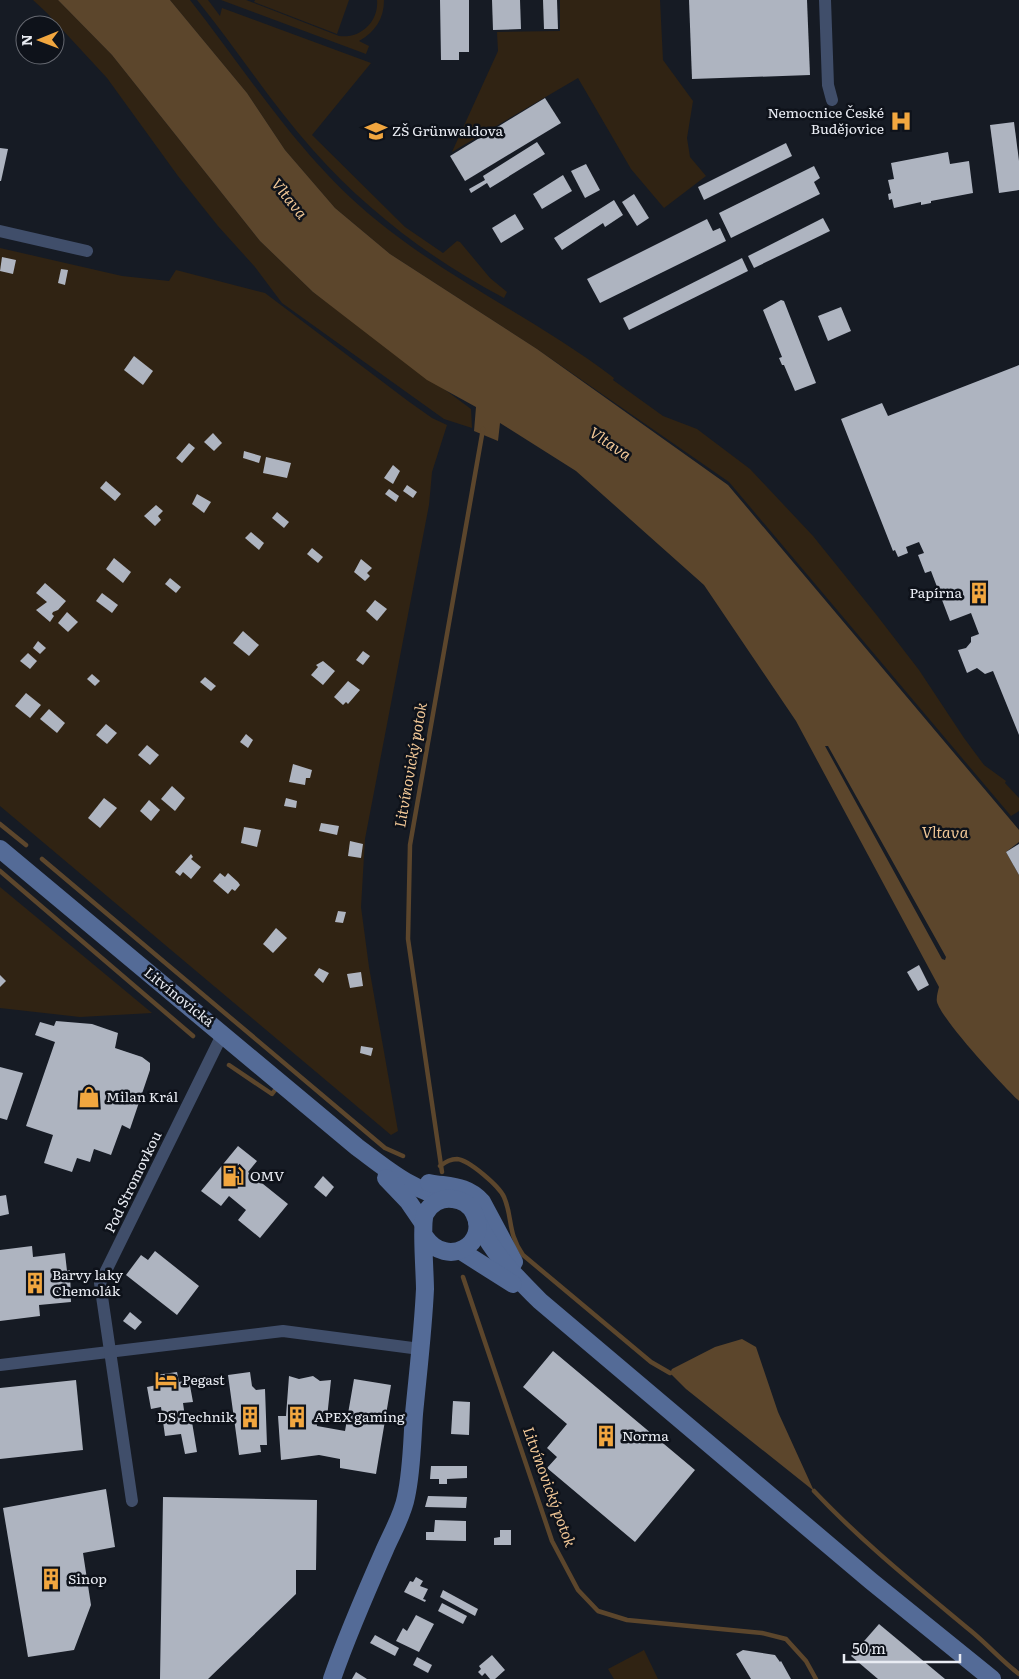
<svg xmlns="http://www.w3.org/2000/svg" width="1019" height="1679" viewBox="0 0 1019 1679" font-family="Literata,serif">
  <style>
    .green { fill: #302313 }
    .water { fill: #5c462c; fill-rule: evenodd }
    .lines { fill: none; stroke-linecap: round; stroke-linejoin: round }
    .stream { stroke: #5c462c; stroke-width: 4.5 }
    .building { fill: #aeb4c0 }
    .street { stroke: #404e6a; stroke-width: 12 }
    .secondary { stroke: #546b97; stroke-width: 18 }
    .labels { text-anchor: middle; stroke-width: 5; stroke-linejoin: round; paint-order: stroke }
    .poi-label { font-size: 14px; fill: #e9ecf3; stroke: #0e121a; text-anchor: start }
    .street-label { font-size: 14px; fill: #e9ecf3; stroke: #0e121a }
    .water-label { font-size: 15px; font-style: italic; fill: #f1c796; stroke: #0e121a }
  </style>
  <rect width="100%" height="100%" fill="#161b24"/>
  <g class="green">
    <path d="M33 0H58L112 55 260 241 313 292 471 409 472 428 444 419 282 303 255 267 218 226 178 176 107 78 47 13Z"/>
    <path d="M170 0H190C248 74 301 159 375 219 449 280 538 320 614 378L613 380 663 416 697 429 750 469 813 536 875 613 919 670 964 738 984 765 1006 781 1005 783 1019 798V811L1011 816 729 482 537 349 390 254 335 208 285 150 247 93Z"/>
    <path d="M197 0H208L220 16 222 8 371 63 312 135 405 227 443 253 457 241 460 242 490 278 507 292 504 298C432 260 367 211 313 150 271 103 237 49 197 0Z"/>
    <path d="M221 0H246L339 36C360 39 379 22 377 0H384C384 19 375 32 359 41L369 46 366 54Z"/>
    <path d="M255 0H349L337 34 254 2Z"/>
    <path d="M560 0H660L663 60 693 101 687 138 690 157 706 176 664 208 631 169 578 78 452 152 498 51 497 32 560 31Z"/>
    <path d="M0 248 122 276 169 281 176 270 265 293 408 401 432 418 447 425 432 472 429 505 365 839 361 907 369 967 398 1131 391 1135 0 806Z"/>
    <path d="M0 887 152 1013 80 1017 0 1008Z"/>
    <path d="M644 1650 658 1679H614L608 1669Z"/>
  </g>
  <g class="water">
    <path d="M58 0H170L247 93 285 150 335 208 390 254 537 349 728 485 1019 830V842L1006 852 1019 875V1101C1003 1086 942 1020 937 1002 936 998 938 991 939 987L796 721 704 585 576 471 500 423 498 441 474 431 476 407 427 380 313 292 260 241 112 55ZM825 746H828L946 957 945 960 942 959Z"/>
    <path d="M742 1339 756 1347 778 1412 814 1491 686 1389 670 1373 672 1369 715 1347Z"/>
  </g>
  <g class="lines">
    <g class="stream">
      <path d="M0 824 26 845"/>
      <path d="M42 859 385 1148 403 1156"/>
      <path d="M0 871 193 1036"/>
      <path d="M229 1065 272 1094 275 1090"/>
      <path d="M440 1166C446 1162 450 1159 457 1159 469 1160 499 1186 504 1197 513 1218 507 1232 523 1255L651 1362 670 1373"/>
      <path d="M442 1172 408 939 410 845 483 429"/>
      <path d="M463 1277 552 1541 578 1590 598 1611 627 1620 762 1633 786 1639 806 1661 816 1679"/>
      <path d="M814 1491C862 1542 917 1586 971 1631 988 1645 1002 1661 1019 1674"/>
    </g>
  </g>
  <g class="building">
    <path d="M440 0H469V52H459V60H441Z"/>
    <path d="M492 0H520L521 29 493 30Z"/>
    <path d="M543 0H557L558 29H544Z"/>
    <path d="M689 0H807L810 75 692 79Z"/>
    <path d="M545 98 561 123 465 181 450 156Z"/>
    <path d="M1014 122 1019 161V190L999 193 990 125Z"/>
    <path d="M537 142 545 154 490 188 487 183 471 193 469 189 485 180 483 176Z"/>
    <path d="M786 143 792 156 704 200 698 187Z"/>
    <path d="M0 148 8 149 1 181H0Z"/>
    <path d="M948 152 950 164 969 161 973 193 931 201V203L921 205V202L894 208 892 199 889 200 888 194 891 193 888 180 894 179 891 163Z"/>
    <path d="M586 164 600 190 585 198 571 171Z"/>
    <path d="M814 166 820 178 814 182 820 194 731 238 719 213Z"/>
    <path d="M563 175 572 191 542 209 533 194Z"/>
    <path d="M634 194 649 218 637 226 622 202Z"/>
    <path d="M614 200 623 215 605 227 603 223 562 250 554 238Z"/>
    <path d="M515 214 524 229 501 243 492 228Z"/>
    <path d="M823 218 830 231 754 268 748 256Z"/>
    <path d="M707 219 713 231 720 228 726 241 600 303 587 279Z"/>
    <path d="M2 257 16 260 13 274 0 271Z"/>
    <path d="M742 258 748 271 629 330 623 318Z"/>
    <path d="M61 269 68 270 65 285 58 283Z"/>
    <path d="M781 300 784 301 816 383 795 391 784 365H782L779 358 782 357 763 310Z"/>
    <path d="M841 307 851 331 828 341 818 316Z"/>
    <path d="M134 356 153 371 143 385 124 370Z"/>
    <path d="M1019 365V735L993 671 985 674 977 668 967 673 958 650 966 648 971 642V637L979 634 971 613 950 621 931 571 925 573 918 555 924 553 919 542 906 547 908 553 898 557 895 550 893 551 841 419 882 403 888 416Z"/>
    <path d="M213 433 222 443 214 451 204 442Z"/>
    <path d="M189 443 195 448 182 463 176 458Z"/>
    <path d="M244 451 261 456 259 463 243 458Z"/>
    <path d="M266 457 291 463 287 478 263 473Z"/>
    <path d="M393 465 400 471 393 484 384 478Z"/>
    <path d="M106 481 121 494 115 501 100 488Z"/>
    <path d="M407 485 417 492 413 498 403 491Z"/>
    <path d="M389 489 399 496 396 502 385 494Z"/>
    <path d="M197 494 211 502 204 513 192 504Z"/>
    <path d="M156 505 163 511 158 516 161 520 155 526 144 516Z"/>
    <path d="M277 512 289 522 284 528 272 518Z"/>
    <path d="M251 532 264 543 259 550 245 538Z"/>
    <path d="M312 548 323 557 318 563 307 554Z"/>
    <path d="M114 558 131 572 123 583 106 569Z"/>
    <path d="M361 559 372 568 367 573 370 576 365 581 354 572Z"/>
    <path d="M170 578 181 587 176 593 165 584Z"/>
    <path d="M45 583 66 601 58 610 53 612 52 614 54 616 50 622 36 610 47 602 36 593Z"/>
    <path d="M102 593 118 605 112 613 96 601Z"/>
    <path d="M375 600 387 609 377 621 366 611Z"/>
    <path d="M67 612 78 622 68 632 58 623Z"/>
    <path d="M243 631 259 645 249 656 233 643Z"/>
    <path d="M38 641 46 648 40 654 33 648Z"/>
    <path d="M363 651 370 656 363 665 356 660Z"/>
    <path d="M28 653 37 661 30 669 20 661Z"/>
    <path d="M323 661 335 671 323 685 311 675 318 667 316 665Z"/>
    <path d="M92 674 100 681 95 686 87 679Z"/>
    <path d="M205 677 216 686 211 691 200 682Z"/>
    <path d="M348 681 360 690 348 704 346 702 343 705 334 697Z"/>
    <path d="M26 693 41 705 30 718 15 706Z"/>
    <path d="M49 709 65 723 57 733 40 719Z"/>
    <path d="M106 724 117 733 107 744 96 735Z"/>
    <path d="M246 734 253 740 248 748 240 742Z"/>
    <path d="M147 745 159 755 150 765 138 755Z"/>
    <path d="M293 764 312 770 310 778H306L305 785 289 782Z"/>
    <path d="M172 786 185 798 175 811 161 799Z"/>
    <path d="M104 798 117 808 100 828 88 818Z"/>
    <path d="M286 798 297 801 296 808 284 806Z"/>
    <path d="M149 800 160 810 151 821 140 811Z"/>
    <path d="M321 823 339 826 337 835 319 831Z"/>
    <path d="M244 827 261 830 257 847 241 843Z"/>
    <path d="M350 841 363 844 361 858 348 856Z"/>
    <path d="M1019 844V875L1006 852Z"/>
    <path d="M191 854 193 857 191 859 201 867 191 879 183 872 180 876 175 872Z"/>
    <path d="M220 873 225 877 228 873 238 882 240 885 235 891 232 889 228 894 213 881Z"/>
    <path d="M338 911 346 912 343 923 335 922Z"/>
    <path d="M276 928 287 938 273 953 263 944Z"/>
    <path d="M919 965 929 985 918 991 907 972Z"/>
    <path d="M319 968 329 973 323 983 314 975Z"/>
    <path d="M361 972 363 986 350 988 347 974Z"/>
    <path d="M0 975 6 981 0 987Z"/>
    <path d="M56 1021 92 1024 118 1033 115 1048 142 1057 150 1063V1070L130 1129 122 1125 111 1155 94 1149 90 1162 77 1158 72 1172 44 1163 53 1135 26 1126 55 1042 35 1035 40 1022 54 1026Z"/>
    <path d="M361 1046 373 1048 371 1056 360 1053Z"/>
    <path d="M0 1067 23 1073 7 1120 0 1118Z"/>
    <path d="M238 1146 257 1161 248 1172 288 1204 260 1238 238 1220 246 1210 229 1196 221 1206 201 1191Z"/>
    <path d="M323 1176 334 1187 326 1197 314 1187Z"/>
    <path d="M6 1195 9 1214 0 1216V1196Z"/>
    <path d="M32 1246 33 1257 65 1253 67 1271 70 1270 71 1302 39 1305 40 1316 0 1321V1250Z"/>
    <path d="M155 1251 199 1286 177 1315 126 1275 141 1255 148 1260Z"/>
    <path d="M130 1312 142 1322 135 1330 123 1321Z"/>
    <path d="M553 1351 695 1470 635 1542 547 1468 557 1457 547 1448 567 1424 523 1387Z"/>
    <path d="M177 1372 179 1382 189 1380 193 1402 183 1403 185 1417 191 1416 197 1452 185 1454 181 1434 165 1436 161 1407 151 1409 147 1387 157 1385 156 1375Z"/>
    <path d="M250 1372 252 1386 256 1390 265 1389 267 1445H260L261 1452 239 1455 228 1375Z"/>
    <path d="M289 1376 299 1379 313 1376 320 1381 331 1380 327 1418 316 1417 317 1426 345 1431 354 1379 391 1385 376 1474 340 1468V1459L319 1455 281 1460 278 1416H286Z"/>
    <path d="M76 1380 83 1450 0 1459V1388Z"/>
    <path d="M453 1401 470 1402 469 1435 451 1434Z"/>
    <path d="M431 1466H467V1478L447 1479V1484H439V1479H430Z"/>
    <path d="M106 1489 115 1547 83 1553 91 1605 74 1650 28 1657 3 1508Z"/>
    <path d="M428 1496 467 1497 466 1508 425 1507Z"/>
    <path d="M163 1497 317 1500 316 1570H296V1594L208 1679H160Z"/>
    <path d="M435 1520 466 1521V1541L426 1540V1532H434Z"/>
    <path d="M500 1530H511V1545H494V1538L500 1537Z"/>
    <path d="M416 1577 423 1581 420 1586 428 1589 423 1599 426 1600 425 1602 404 1592 410 1581 413 1582Z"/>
    <path d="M443 1590 478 1609 475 1616 440 1597Z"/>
    <path d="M442 1603 467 1616 463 1624 438 1611Z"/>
    <path d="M416 1615 434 1624 419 1652 396 1641 403 1628 407 1631Z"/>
    <path d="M879 1624 945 1679H878L851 1656Z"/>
    <path d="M375 1635 399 1648 395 1656 370 1643Z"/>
    <path d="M743 1650 775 1655 780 1662 781 1661 791 1679H751L736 1654Z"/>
    <path d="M492 1655 505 1670 495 1679H490L485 1673 482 1676 478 1672 481 1669 479 1666Z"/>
    <path d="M417 1657 432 1665 428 1673 413 1665Z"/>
    <path d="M356 1672 367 1679H352Z"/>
  </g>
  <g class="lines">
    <g class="street">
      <path d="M825 0 828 85 832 100"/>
      <path d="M0 231 87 251"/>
      <path d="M0 1365 283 1331 420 1349"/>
      <path d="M132 1501 100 1283 223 1033"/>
    </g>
    <g class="secondary">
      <path d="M0 849 357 1147C388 1170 410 1190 449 1198"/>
      <path d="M386 1178 408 1201 423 1223"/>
      <path d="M429 1183C450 1187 467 1185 482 1202L514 1262"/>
      <path d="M477 1221C494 1255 513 1274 540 1301L871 1581 992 1679"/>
      <path d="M461 1251 513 1284"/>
      <path d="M332 1679C347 1635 366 1592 385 1549 392 1533 403 1514 406 1497 412 1470 412 1441 414 1414 418 1372 423 1331 425 1289 425 1274 421 1224 425 1214 430 1204 441 1197 453 1199 462 1200 470 1205 474 1213 490 1244 447 1269 425 1237"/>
    </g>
  </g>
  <defs>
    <g id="hospital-bare" transform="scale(1.725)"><path d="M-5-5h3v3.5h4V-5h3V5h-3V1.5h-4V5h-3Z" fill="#f1a63f" stroke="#0e121a" stroke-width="2.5" paint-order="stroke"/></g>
    <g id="school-bare" transform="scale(1.725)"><path d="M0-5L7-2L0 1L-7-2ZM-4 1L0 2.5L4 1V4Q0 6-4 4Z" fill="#f1a63f" stroke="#0e121a" stroke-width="2.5" paint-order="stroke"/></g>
    <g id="building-bare" transform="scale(1.725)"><path d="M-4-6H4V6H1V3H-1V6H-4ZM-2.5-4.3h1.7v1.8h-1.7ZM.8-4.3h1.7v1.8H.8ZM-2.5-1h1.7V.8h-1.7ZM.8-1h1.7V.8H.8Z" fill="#f1a63f" stroke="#0e121a" stroke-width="2.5" paint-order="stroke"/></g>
    <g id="shop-bare" transform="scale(1.725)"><path d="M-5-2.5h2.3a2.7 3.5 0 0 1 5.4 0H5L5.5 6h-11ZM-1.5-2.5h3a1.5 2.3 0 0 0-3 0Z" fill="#f1a63f" stroke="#0e121a" stroke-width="2.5" paint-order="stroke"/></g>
    <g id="fuel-bare" transform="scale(1.725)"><path d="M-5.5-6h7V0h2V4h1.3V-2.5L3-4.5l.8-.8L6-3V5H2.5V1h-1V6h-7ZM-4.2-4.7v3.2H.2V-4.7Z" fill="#f1a63f" stroke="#0e121a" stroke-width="2.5" paint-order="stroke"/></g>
    <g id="hotel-bare" transform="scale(1.725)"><path d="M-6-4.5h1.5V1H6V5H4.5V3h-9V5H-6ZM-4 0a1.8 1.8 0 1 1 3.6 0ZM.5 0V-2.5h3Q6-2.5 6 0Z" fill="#f1a63f" stroke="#0e121a" stroke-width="2.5" paint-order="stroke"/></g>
  </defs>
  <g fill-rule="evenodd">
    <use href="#hospital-bare" x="901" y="121"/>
    <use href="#school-bare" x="376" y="131"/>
    <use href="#building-bare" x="979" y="593"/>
    <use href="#shop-bare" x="89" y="1097"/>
    <use href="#fuel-bare" x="233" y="1176"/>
    <use href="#building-bare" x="35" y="1283"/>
    <use href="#hotel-bare" x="166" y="1380"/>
    <use href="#building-bare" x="250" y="1417"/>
    <use href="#building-bare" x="297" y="1417"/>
    <use href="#building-bare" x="606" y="1436"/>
    <use href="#building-bare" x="51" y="1579"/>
  </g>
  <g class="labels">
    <g class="poi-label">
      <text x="884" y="118" text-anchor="end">Nemocnice České<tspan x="884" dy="16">Budějovice</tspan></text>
      <text x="392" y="136">ZŠ Grünwaldova</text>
      <text x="962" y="598" text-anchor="end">Papírna</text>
      <text x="106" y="1102">Milan Král</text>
      <text x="250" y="1181">OMV</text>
      <text x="52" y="1280">Barvy laky<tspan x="52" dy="16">Chemolák</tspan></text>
      <text x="182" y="1385">Pegast</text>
      <text x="234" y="1422" text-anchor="end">DS Technik</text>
      <text x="314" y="1422">APEX gaming</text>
      <text x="622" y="1441">Norma</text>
      <text x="68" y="1584">Sinop</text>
    </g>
    <g class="street-label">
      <text transform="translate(179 997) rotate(39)" y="5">Litvínovická</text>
      <text transform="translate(133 1182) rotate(-64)" y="5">Pod Stromovkou</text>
    </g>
    <g class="water-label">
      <text transform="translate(289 199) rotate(51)" y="5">Vltava</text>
      <text transform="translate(610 444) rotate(34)" y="5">Vltava</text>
      <text transform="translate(411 765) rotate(-80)" y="5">Litvínovický potok</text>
      <text x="945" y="838">Vltava</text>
      <text transform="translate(549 1487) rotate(70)" y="5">Litvínovický potok</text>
    </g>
  </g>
  <g transform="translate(40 40) rotate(269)"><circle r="24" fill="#0e121a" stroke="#666971"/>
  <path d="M0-4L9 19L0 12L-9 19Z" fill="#f1a63f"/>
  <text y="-8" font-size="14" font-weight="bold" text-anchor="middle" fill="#e9ecf3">N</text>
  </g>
  <path d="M844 1654v8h116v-8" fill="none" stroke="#e9ecf3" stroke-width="2.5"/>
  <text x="852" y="1654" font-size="15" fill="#e9ecf3" stroke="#0e121a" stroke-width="4" paint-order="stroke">50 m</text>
</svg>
